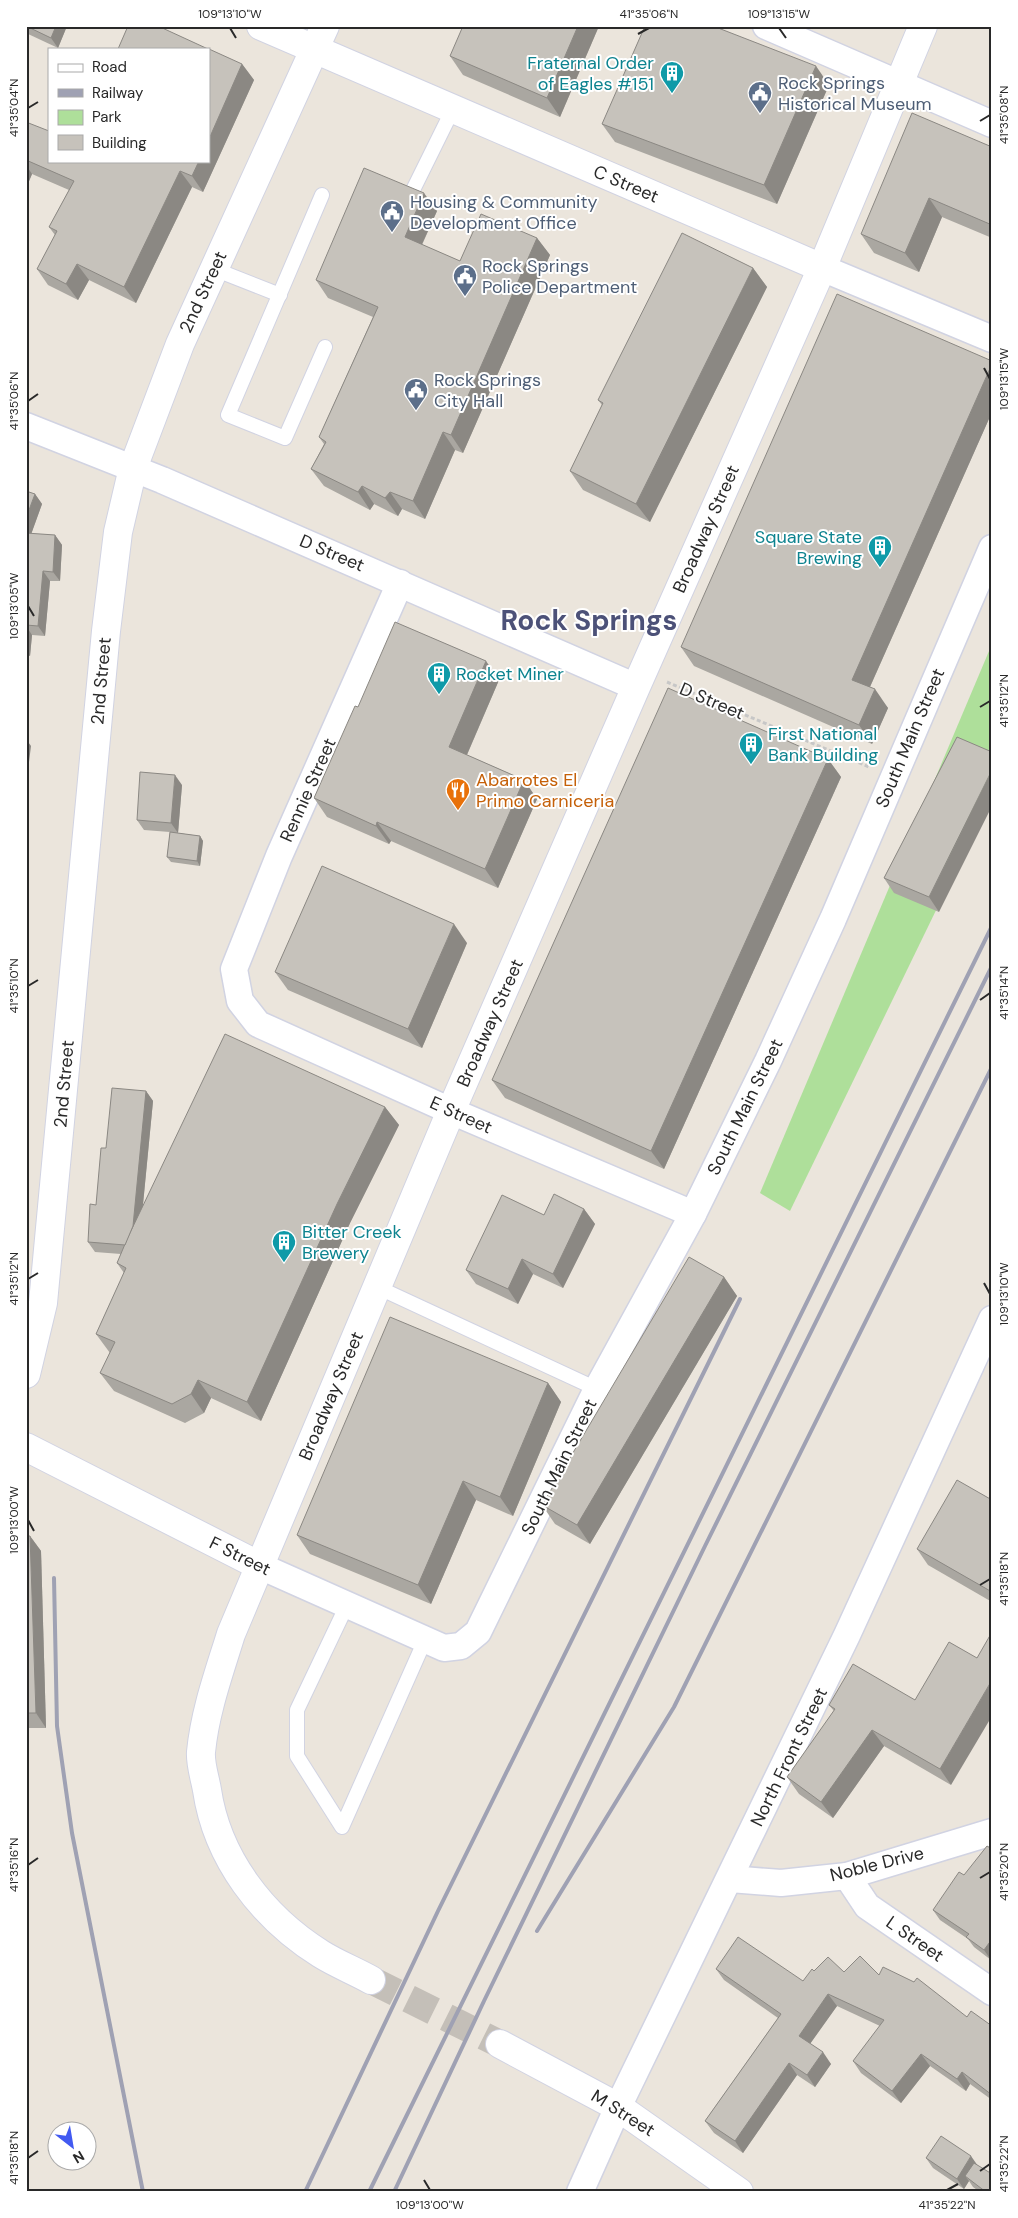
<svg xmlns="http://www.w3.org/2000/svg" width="1018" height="2218" viewBox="0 0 1018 2218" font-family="'DM Sans',sans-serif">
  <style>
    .green { fill: #aedf9a }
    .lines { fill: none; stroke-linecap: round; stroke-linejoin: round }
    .secondary-tunnel { stroke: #c4bfb8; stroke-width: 28; stroke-dasharray: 28 14; stroke-linecap: butt }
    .lane-casing { stroke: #d1d3e2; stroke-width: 16 }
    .street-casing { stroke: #d1d3e2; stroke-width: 29 }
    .secondary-casing { stroke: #d1d3e2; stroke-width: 30 }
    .path { stroke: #c7c7c7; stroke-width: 3; stroke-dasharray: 4 2.5; stroke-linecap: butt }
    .lane { stroke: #fff; stroke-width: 14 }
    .street { stroke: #fff; stroke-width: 26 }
    .secondary { stroke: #fff; stroke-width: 28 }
    .rail { stroke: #9fa1b3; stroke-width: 4 }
    .wall { fill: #aaa7a1 }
    .shaded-wall { fill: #8b8883 }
    .building { fill: #c6c2bb; stroke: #8b8883 }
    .ticks { fill: none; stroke: #292929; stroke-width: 2 }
    .labels { text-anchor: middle; stroke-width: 4; stroke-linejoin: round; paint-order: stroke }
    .culture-label { font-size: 18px; fill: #0d838f; stroke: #fff; text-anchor: start }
    .service-label { font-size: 18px; fill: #4e5e75; stroke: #fff; text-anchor: start }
    .street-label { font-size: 18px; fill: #292929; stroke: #fff }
    .food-label { font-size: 18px; fill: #c56008; stroke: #fff; text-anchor: start }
    .town-label { font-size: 28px; font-weight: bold; fill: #4c5178; stroke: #fff }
    .neatline { fill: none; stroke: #292929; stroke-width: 2 }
    .ticks-label { font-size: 12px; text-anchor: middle; fill: #292929 }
  </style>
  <rect width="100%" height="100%" fill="#ebe5dc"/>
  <path class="green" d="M992 644V795L790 1211 760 1193Z"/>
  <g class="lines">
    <path class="secondary-tunnel" d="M371 1980 500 2044"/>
    <g class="lane-casing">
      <g id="lane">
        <path d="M413 190 453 109"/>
        <path d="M322 195 228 415 285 438 325 347"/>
        <path d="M214 269 280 295"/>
        <path d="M377 1287 597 1389"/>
        <path d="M347 1605 297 1710V1756L342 1827 425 1640"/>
      </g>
    </g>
    <g class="street-casing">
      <g id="street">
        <path d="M766 26 992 124"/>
        <path d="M822 268 992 339"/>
        <path d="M26 426 162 480 636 687"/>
        <path d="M400 583 279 856 234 969 240 1001 258 1024 451 1111 693 1214"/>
        <path d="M260 1566 444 1648 461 1646 478 1632 597 1389 693 1214 768 1061 833 919 992 548"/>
        <path d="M847 1876 867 1906 992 1992"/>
        <path d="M730 1879 781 1883 847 1876 992 1832"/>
        <path d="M580 2192 618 2107 847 1635 992 1319"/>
      </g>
    </g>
    <g class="secondary-casing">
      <g id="secondary">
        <path d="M261 26 822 268"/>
        <path d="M26 1374 43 1303 106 631 118 532 133 468 180 344 325 26"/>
        <path d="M26 1447 260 1566"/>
        <path d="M371 1980C355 1971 337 1964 321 1954 262 1917 217 1858 207 1790 205 1778 200 1764 201 1752 205 1711 219 1673 231 1634L451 1111 636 687 822 268 923 26"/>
        <path d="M500 2044 618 2107 739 2192"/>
      </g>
    </g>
    <path class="path" d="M667 682 869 767"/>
    <use href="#lane" class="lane"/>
    <use href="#street" class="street"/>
    <use href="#secondary" class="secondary"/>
    <g class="rail">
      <path d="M54 1578 57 1726 72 1833 143 2192"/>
      <path d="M537 1931 674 1707 992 1067"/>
      <path d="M305 2192 438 1911 740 1299"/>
      <path d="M369 2192 992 926"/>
      <path d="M394 2192 484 2001 705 1546 992 966"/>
    </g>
  </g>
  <g class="wall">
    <path d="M26 26H67L58 48 26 33Z"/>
    <path d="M599 26 560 117 463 75 450 56Z"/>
    <path d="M242 64 254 80 203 192 192 187 136 303 89 280 78 300 48 285 37 269 55 235 49 227 69 190 32 174 27 186H26V122L49 161Z"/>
    <path d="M829 85 777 204 615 142 602 124Z"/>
    <path d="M992 147V238L942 217 919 272 874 253 861 234Z"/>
    <path d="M437 211 422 245 460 261 537 238 550 255 463 453 455 450 425 519 402 509 398 516 374 504 370 510 324 486 311 469 324 444 319 437 373 317 328 298 316 280Z"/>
    <path d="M753 268 767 287 650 522 583 490 570 471 602 405 598 400Z"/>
    <path d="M992 361V412L870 687 888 708 872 744 694 666 681 647Z"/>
    <path d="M26 491 35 494 42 504 31 534 55 535 62 545 60 581H50L45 636 32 635 30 656H26Z"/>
    <path d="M499 680 467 755 524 780 537 799 498 888 391 841 389 844 327 817 314 798 358 707Z"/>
    <path d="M957 737 939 912 894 893 884 878Z"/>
    <path d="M828 759 841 777 664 1169 505 1098 492 1080Z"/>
    <path d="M182 785 178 833 200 836 203 841 200 866 171 862 167 857 170 832 144 830 137 820Z"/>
    <path d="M467 943 422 1048 288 990 275 972Z"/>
    <path d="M146 1091 153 1101 143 1205 385 1107 399 1125 350 1223 261 1421 211 1398 204 1413 185 1423 114 1391 100 1373 110 1353 96 1334 124 1273 117 1263 121 1254 95 1252 88 1242 96 1205Z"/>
    <path d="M584 1209 595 1224 563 1288 533 1274 518 1304 476 1284 466 1270 544 1215Z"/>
    <path d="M724 1277 737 1296 590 1544 555 1524 542 1505Z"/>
    <path d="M548 1383 561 1402 513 1516 476 1500 431 1604 310 1554 297 1535Z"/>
    <path d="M992 1500V1602L928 1565 917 1549Z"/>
    <path d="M26 1536H30L41 1551 46 1728H26Z"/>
    <path d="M915 1700 951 1785 884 1746 833 1818 799 1794 787 1777 834 1711 829 1705Z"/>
    <path d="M992 1849V1959L991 1960 974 1947 968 1939 940 1920 933 1910 964 1875Z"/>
    <path d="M716 1969 803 1981 814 1971 879 1975 967 2017 992 2026V2100L970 2084 966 2091 930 2066 901 2103 861 2073 853 2061 880 2026 837 2006 810 2044 831 2064 815 2087 797 2075 743 2153 714 2133 705 2121 778 2018 724 1980Z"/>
    <path d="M926 2158 978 2166 992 2192H980L973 2187 969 2181 964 2189 933 2168Z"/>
  </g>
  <g class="shaded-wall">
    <path d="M56 26H67L58 48 51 38Z"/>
    <path d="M578 26H599L560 117 547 98Z"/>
    <path d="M242 64 254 80 203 192 192 176 199 161H209V139Z"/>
    <path d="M816 66 829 85 777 204 764 185Z"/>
    <path d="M26 165 32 174 27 186 26 185Z"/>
    <path d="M180 171 192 187 136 303 124 287Z"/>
    <path d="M424 193 437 211 417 255 405 237Z"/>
    <path d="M929 198 942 217 919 272 905 253Z"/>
    <path d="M537 238 550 255 463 453 451 435Z"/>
    <path d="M77 264 89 280 78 300 66 284Z"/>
    <path d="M753 268 767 287 650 522 636 504Z"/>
    <path d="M992 364V412L865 698 852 680Z"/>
    <path d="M443 432 455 450 425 519 413 501Z"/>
    <path d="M362 486 374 504 370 510 358 492Z"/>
    <path d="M390 492 402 509 398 516 385 498Z"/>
    <path d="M35 494 42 504 28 543 26 541V518Z"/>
    <path d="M55 535 62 545 60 581 53 572Z"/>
    <path d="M43 571 50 581 45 636 38 626Z"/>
    <path d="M26 626 32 635 30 656 26 651Z"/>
    <path d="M486 661 499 680 462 766 449 747Z"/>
    <path d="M875 689 888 708 872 744 859 725Z"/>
    <path d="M26 739 31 746 26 786Z"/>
    <path d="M828 759 841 777 664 1169 651 1151Z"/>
    <path d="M992 770V806L939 912 929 897Z"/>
    <path d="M175 775 182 785 178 833 171 823Z"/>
    <path d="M524 780 537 799 498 888 485 869Z"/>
    <path d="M377 822 391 841 389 844 376 826Z"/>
    <path d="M200 836 203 841 200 866 197 861Z"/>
    <path d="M454 924 467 943 422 1048 408 1029Z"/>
    <path d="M146 1091 153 1101 138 1255 131 1245Z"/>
    <path d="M385 1107 399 1125 350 1223 261 1421 247 1402 337 1204Z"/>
    <path d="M584 1209 595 1224 563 1288 553 1274Z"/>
    <path d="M522 1259 533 1274 518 1304 508 1289Z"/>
    <path d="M724 1277 737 1296 590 1544 577 1525Z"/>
    <path d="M198 1380 211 1398 204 1413 191 1394Z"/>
    <path d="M548 1383 561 1402 513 1516 500 1497Z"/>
    <path d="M463 1481 476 1500 431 1604 418 1585Z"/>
    <path d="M30 1536 41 1551 46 1728 36 1713Z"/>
    <path d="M992 1680V1716L951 1785 940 1769Z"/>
    <path d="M872 1730 884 1746 833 1818 821 1802Z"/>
    <path d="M992 1939V1959L991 1960 984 1950Z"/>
    <path d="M828 1994 837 2006 807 2048 799 2036Z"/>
    <path d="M823 2052 831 2064 815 2087 807 2075Z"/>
    <path d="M921 2054 930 2066 901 2103 892 2091Z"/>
    <path d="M789 2063 797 2075 743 2153 735 2141Z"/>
    <path d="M962 2072 970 2084 966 2091 957 2079Z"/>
    <path d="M971 2156 978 2166 965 2176 969 2181 964 2189 957 2179Z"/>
  </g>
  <g class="building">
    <path d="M26 26H56L51 38Z"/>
    <path d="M128 26H158L208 49H118Z"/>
    <path d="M463 26H578L547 98 450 56Z"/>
    <path d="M645 26H713L816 66 764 185 602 124Z"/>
    <path d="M209 49 242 64 209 139Z"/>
    <path d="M912 113 992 147V225L929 198 905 253 861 234Z"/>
    <path d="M26 122 49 131V161H199L192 176 180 171 124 287 77 264 66 284 37 269 57 231 49 227 74 181 26 160Z"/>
    <path d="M364 168 424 193 405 237 460 261 481 214 537 238 451 435 443 432 413 501 390 492 385 498 362 486 358 492 311 469 326 442 319 437 378 307 316 280Z"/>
    <path d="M682 233 753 268 636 504 570 471 603 403 598 400Z"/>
    <path d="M837 294 992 361V364L852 680 875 689 859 725 681 647Z"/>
    <path d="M26 491 35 494 26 518Z"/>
    <path d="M26 533 55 535 53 572 43 571 38 626 26 625Z"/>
    <path d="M395 622 486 661 449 747 524 780 485 869 377 822 376 826 314 798 355 706 358 707Z"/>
    <path d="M668 688 828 759 651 1151 492 1080Z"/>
    <path d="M957 737 992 752V770L929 897 884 878Z"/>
    <path d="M140 772 175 775 171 823 137 820Z"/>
    <path d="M170 832 200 836 197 861 167 857Z"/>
    <path d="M322 866 454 924 408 1029 275 972Z"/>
    <path d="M225 1034 385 1107 337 1204 247 1402 198 1380 191 1394 172 1404 100 1373 115 1342 96 1334 126 1268 117 1263 128 1237Z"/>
    <path d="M112 1088 146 1091 133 1226 125 1245 88 1242 90 1204 96 1205 101 1148H106Z"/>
    <path d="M554 1194 584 1209 553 1274 522 1259 508 1289 466 1270 502 1195 544 1215Z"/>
    <path d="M689 1257 724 1277 577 1525 542 1505Z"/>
    <path d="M390 1317 548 1383 500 1497 463 1481 418 1585 297 1535Z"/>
    <path d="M957 1480 992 1500V1592L917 1549Z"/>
    <path d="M26 1536H30L36 1713H26Z"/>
    <path d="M992 1632V1680L940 1769 872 1730 821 1802 787 1777 835 1709 829 1705 853 1664 915 1700 949 1642 977 1658Z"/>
    <path d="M987 1846 992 1849V1939L984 1950 966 1937 969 1934 933 1910 959 1872 964 1875Z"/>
    <path d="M738 1937 803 1981 812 1969 814 1971 828 1957 844 1972 860 1956 879 1975 883 1967 914 1982 917 1978 967 2017 971 2011 992 2026V2095L962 2072 957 2079 921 2054 892 2091 853 2061 884 2020 828 1994 799 2036 823 2052 807 2075 789 2063 735 2141 705 2121 781 2014 716 1969Z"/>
    <path d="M941 2136 971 2156 957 2179 926 2158Z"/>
    <path d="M974 2163 992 2174V2192H986L965 2176Z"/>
  </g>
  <path class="ticks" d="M230 28 236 38M779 28 786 38M638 34 649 28M28 108 38 102M980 121 990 115M984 368 990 379M28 401 38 394M28 606 34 616M980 707 990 701M28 986 38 980M980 1000 990 993M28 1279 38 1273M984 1283 990 1294M28 1520 34 1531M980 1585 990 1579M28 1865 38 1858M980 1878 990 1872M28 2158 38 2151M980 2171 990 2164M424 2180 430 2190M947 2190 958 2184"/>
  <defs>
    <g id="building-pin" transform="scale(1.25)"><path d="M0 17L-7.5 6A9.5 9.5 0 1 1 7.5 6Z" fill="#0f9aa8" stroke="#fff"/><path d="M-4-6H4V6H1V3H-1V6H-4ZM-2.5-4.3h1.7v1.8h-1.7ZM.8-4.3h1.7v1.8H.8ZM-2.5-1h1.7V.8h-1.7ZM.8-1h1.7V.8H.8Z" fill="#fff"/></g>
    <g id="civic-pin" transform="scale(1.25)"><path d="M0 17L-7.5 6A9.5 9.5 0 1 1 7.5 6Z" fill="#5c6f8a" stroke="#fff"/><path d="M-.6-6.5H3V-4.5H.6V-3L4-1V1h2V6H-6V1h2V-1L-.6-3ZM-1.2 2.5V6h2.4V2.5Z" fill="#fff"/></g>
    <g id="restaurant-pin" transform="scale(1.25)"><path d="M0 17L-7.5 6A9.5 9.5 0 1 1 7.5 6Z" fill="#e8710a" stroke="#fff"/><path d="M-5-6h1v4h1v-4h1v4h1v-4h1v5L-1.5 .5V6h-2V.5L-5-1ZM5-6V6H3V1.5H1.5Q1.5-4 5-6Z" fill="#fff"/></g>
  </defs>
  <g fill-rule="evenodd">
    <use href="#building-pin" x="672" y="73"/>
    <use href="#civic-pin" x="760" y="93"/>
    <use href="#civic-pin" x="392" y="212"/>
    <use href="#civic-pin" x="465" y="276"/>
    <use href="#civic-pin" x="416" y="390"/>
    <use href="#building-pin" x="880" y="547"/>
    <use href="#building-pin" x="439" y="674"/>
    <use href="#building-pin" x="751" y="744"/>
    <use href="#restaurant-pin" x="458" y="790"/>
    <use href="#building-pin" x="284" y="1242"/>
  </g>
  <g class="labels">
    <g class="culture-label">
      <text x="654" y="69" text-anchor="end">Fraternal Order<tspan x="654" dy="21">of Eagles #151</tspan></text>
      <text x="862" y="543" text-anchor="end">Square State<tspan x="862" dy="21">Brewing</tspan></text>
      <text x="456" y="680">Rocket Miner</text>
      <text x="768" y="740">First National<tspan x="768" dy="21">Bank Building</tspan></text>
      <text x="302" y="1238">Bitter Creek<tspan x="302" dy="21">Brewery</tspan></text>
    </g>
    <g class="service-label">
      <text x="778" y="89">Rock Springs<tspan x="778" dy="21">Historical Museum</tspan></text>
      <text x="410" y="208">Housing &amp; Community<tspan x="410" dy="21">Development Office</tspan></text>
      <text x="482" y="272">Rock Springs<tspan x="482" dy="21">Police Department</tspan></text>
      <text x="434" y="386">Rock Springs<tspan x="434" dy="21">City Hall</tspan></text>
    </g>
    <g class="street-label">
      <text transform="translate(626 184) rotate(23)" y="6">C Street</text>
      <text transform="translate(203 292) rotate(-65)" y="6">2nd Street</text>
      <text transform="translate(706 529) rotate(-66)" y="6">Broadway Street</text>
      <text transform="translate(332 553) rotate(23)" y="6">D Street</text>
      <text transform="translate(101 681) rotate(-85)" y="6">2nd Street</text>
      <text transform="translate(712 701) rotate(23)" y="6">D Street</text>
      <text transform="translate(910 738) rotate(-67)" y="6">South Main Street</text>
      <text transform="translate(308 790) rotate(-66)" y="6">Rennie Street</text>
      <text transform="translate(490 1023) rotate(-66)" y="6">Broadway Street</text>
      <text transform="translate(64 1084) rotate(-85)" y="6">2nd Street</text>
      <text transform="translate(745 1107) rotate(-64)" y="6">South Main Street</text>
      <text transform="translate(461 1115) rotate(24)" y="6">E Street</text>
      <text transform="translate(331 1396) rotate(-67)" y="6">Broadway Street</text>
      <text transform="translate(559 1467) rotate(-64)" y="6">South Main Street</text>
      <text transform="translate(240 1556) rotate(26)" y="6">F Street</text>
      <text transform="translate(789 1757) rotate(-64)" y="6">North Front Street</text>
      <text transform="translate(877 1864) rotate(-14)" y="6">Noble Drive</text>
      <text transform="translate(915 1939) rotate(35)" y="6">L Street</text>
      <text transform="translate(623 2113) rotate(32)" y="6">M Street</text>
    </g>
    <g class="food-label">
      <text x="476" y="786">Abarrotes El<tspan x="476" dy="21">Primo Carniceria</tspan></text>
    </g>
    <g class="town-label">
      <text x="589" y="630">Rock Springs</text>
    </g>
  </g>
  <rect width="1018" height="2218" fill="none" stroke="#ffffff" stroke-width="55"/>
  <rect x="48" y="48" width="162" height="115" fill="#ffffff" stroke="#a9a9a9"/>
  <rect x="58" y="64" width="25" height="8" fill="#ffffff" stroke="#a9a9a9"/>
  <text x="92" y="72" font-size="15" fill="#292929">Road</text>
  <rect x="58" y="89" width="25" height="8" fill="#9fa1b3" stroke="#a9a9a9"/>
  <text x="92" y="98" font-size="15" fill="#292929">Railway</text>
  <rect x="58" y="110" width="25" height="15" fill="#aedf9a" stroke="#a9a9a9"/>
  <text x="92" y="122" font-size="15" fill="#292929">Park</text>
  <rect x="58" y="135" width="25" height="15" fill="#c6c2bb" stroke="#a9a9a9"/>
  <text x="92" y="148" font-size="15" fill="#292929">Building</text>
  <g transform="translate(72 2146) rotate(149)"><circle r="24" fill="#ffffff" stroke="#a9a9a9"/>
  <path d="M0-4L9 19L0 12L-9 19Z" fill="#425af1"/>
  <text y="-8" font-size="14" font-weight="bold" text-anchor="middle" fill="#292929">N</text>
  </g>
  <rect x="28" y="28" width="962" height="2162" class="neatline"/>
  <g class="ticks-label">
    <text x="230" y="18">109°13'10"W</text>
    <text x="649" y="18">41°35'06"N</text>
    <text x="779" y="18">109°13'15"W</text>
    <text transform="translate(14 108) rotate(-90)" y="4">41°35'04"N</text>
    <text transform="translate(1004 115) rotate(-90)" y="4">41°35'08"N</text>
    <text transform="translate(1004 379) rotate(-90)" y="4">109°13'15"W</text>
    <text transform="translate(14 401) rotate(-90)" y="4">41°35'06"N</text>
    <text transform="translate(14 606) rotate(-90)" y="4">109°13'05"W</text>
    <text transform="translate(1004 701) rotate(-90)" y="4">41°35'12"N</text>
    <text transform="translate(14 986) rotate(-90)" y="4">41°35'10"N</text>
    <text transform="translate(1004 993) rotate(-90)" y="4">41°35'14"N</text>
    <text transform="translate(14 1279) rotate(-90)" y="4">41°35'12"N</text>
    <text transform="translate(1004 1294) rotate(-90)" y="4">109°13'10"W</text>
    <text transform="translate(14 1520) rotate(-90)" y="4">109°13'00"W</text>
    <text transform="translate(1004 1579) rotate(-90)" y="4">41°35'18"N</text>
    <text transform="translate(14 1865) rotate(-90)" y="4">41°35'16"N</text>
    <text transform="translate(1004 1872) rotate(-90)" y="4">41°35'20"N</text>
    <text transform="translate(14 2158) rotate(-90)" y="4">41°35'18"N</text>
    <text transform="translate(1004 2164) rotate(-90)" y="4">41°35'22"N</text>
    <text x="430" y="2209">109°13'00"W</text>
    <text x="947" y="2209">41°35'22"N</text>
  </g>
</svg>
